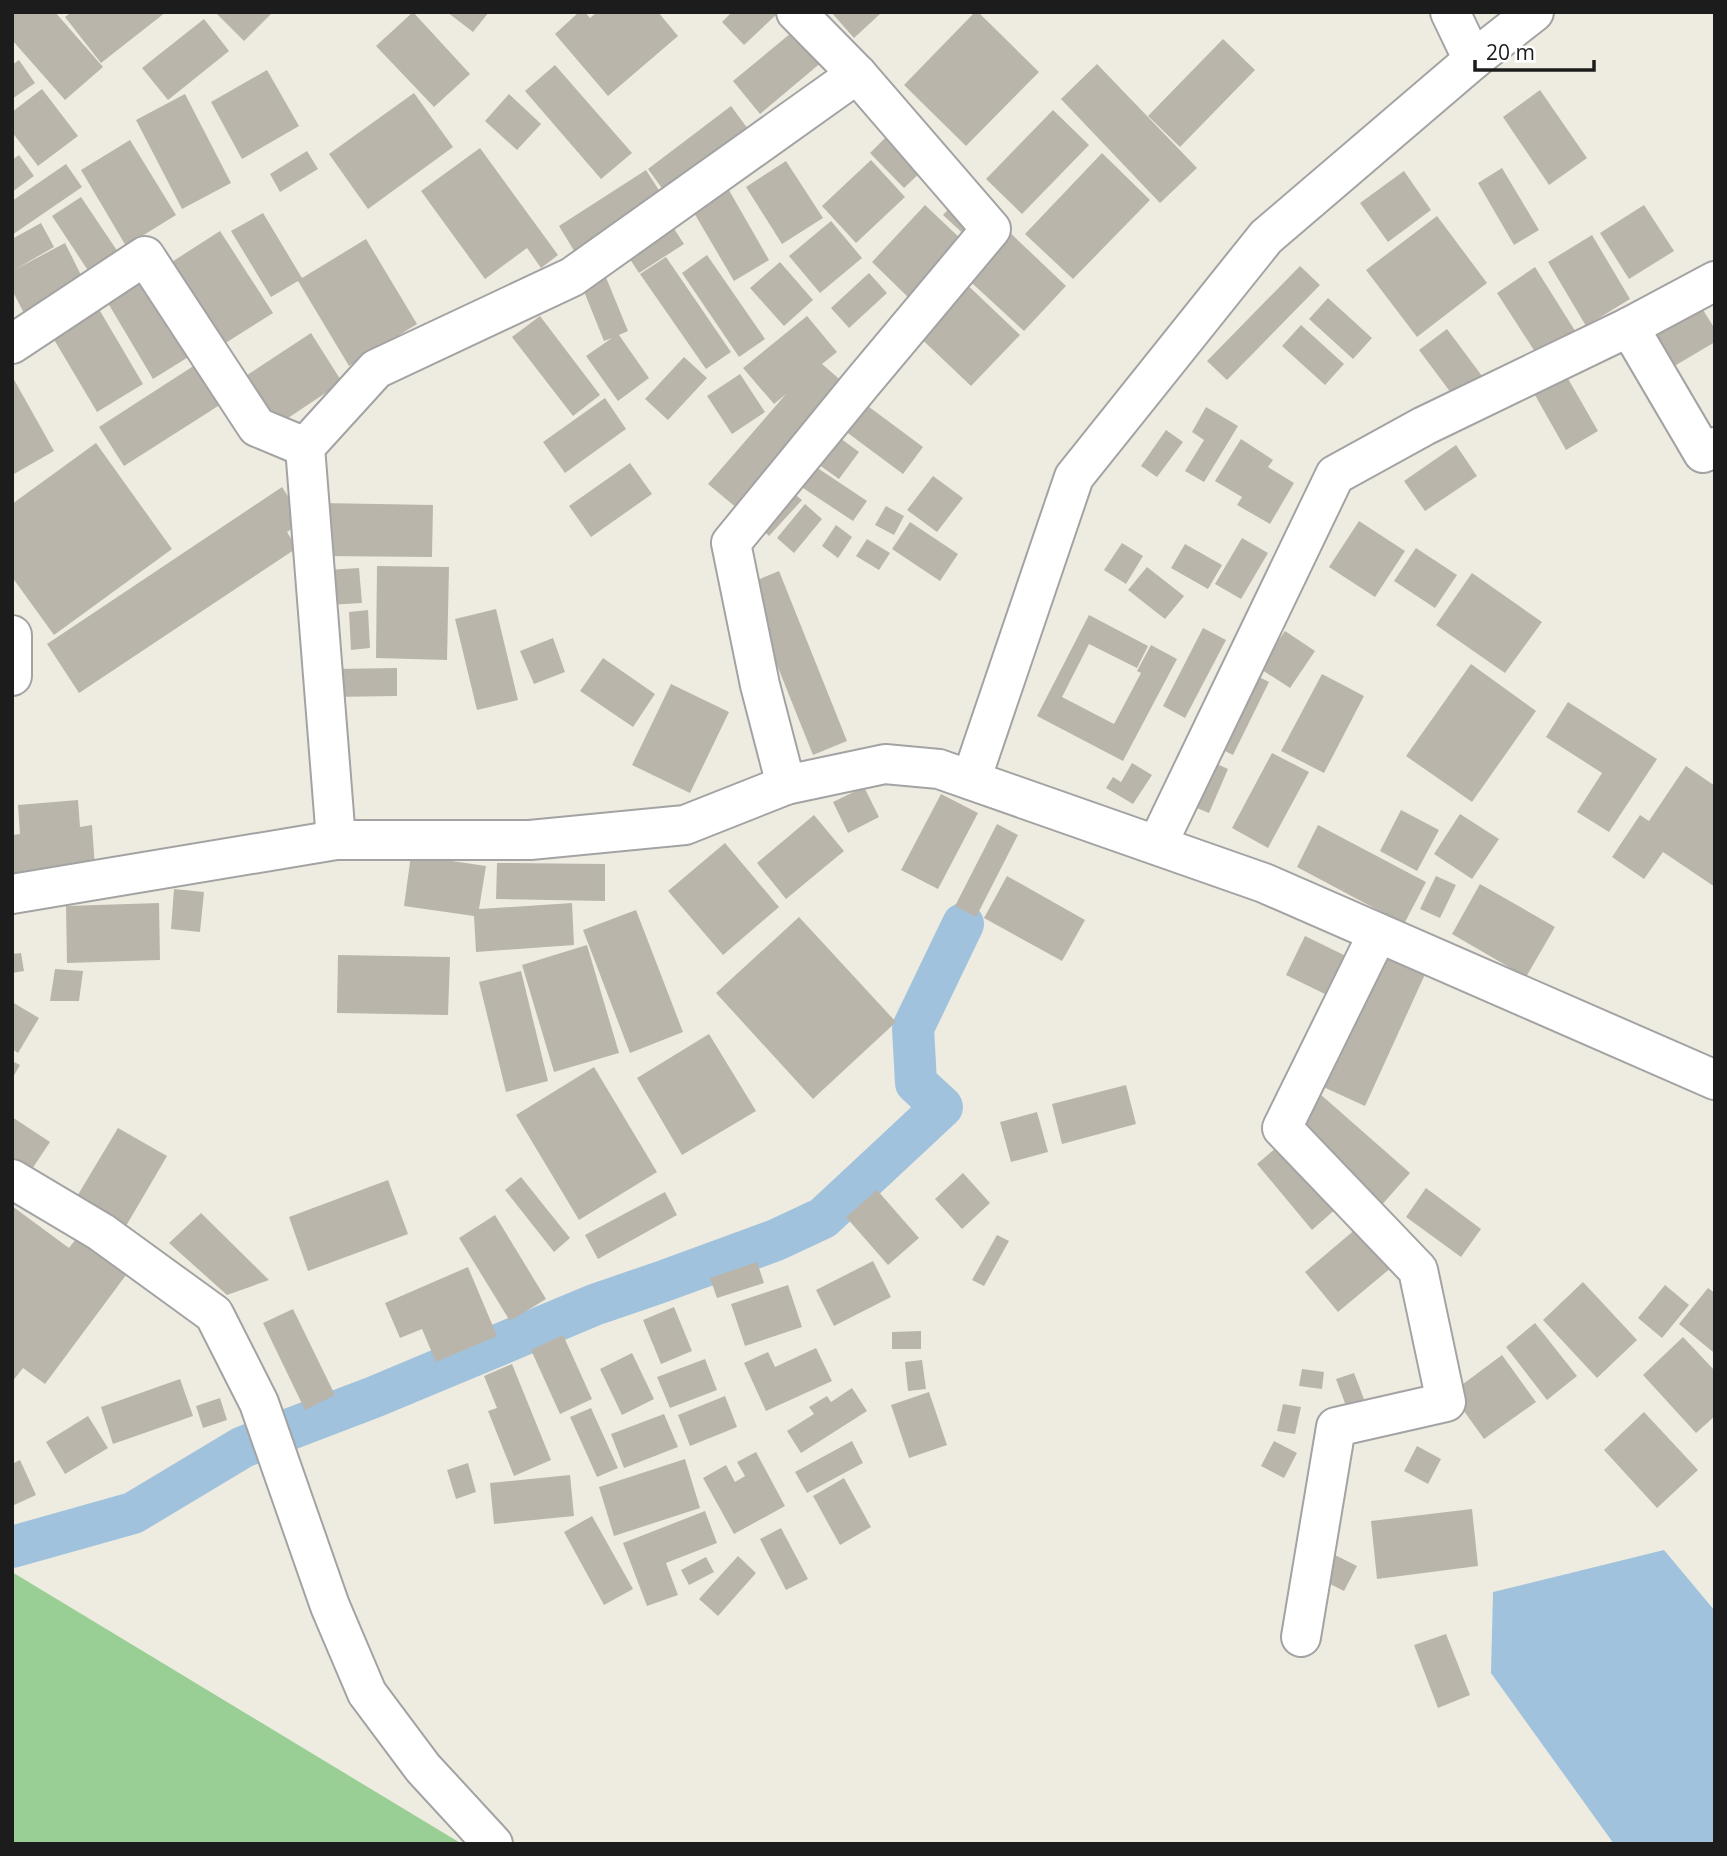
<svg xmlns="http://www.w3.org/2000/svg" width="1727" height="1856" viewBox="0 0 1727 1856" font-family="'Open Sans',sans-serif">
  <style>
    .forest { fill: #99ce95 }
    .water { fill: #a0c2dd }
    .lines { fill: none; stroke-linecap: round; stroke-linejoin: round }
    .canal { stroke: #a0c2dd; stroke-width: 42 }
    .building { fill: #bab5ab }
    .minor-casing { stroke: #a3a3a3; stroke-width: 42 }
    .minor { stroke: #fff; stroke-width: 38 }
  </style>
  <rect width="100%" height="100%" fill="#eeece1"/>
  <path class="forest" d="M12 1572 462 1844H12Z"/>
  <path class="water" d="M1664 1550 1715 1611V1844H1614L1491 1673 1493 1592Z"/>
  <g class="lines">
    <path class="canal" d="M12 1547 133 1513 243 1447 374 1397 594 1305 661 1282 776 1240 823 1218 942 1107 916 1083 913 1028 963 924"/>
  </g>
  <g class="building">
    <path d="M12 12H55L103 67 65 100 12 40Z"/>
    <path d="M67 12H166L101 63 65 17 69 14Z"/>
    <path d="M215 12H273L244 41Z"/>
    <path d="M413 12 470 74 434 107 376 46Z"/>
    <path d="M447 12H489L473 32Z"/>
    <path d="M579 12H585L590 18 597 12H658L678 36 608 96 555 34Z"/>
    <path d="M732 12H775L777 14 744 45 722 22Z"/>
    <path d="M831 12H879L880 14 854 38Z"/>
    <path d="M975 12H978L1039 72 966 146 904 85Z"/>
    <path d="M204 19 229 51 168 100 142 68Z"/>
    <path d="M802 24 829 56 760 114 733 81Z"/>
    <path d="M1223 39 1255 70 1180 147 1148 116Z"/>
    <path d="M19 60 35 83 12 99V65Z"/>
    <path d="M1097 64 1197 168 1160 203 1061 99Z"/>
    <path d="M555 65 632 153 601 179 525 91Z"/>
    <path d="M267 70 299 126 242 159 211 102Z"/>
    <path d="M42 89 78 136 38 166 12 132V112Z"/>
    <path d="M1540 90 1587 158 1549 185 1503 117Z"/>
    <path d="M414 93 453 147 368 209 329 154Z"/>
    <path d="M185 94 231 183 182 209 136 120Z"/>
    <path d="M509 94 541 124 517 150 485 121Z"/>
    <path d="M731 106 748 129 664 191 648 169Z"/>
    <path d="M1053 110 1089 145 1022 214 986 179Z"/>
    <path d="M893 130 927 166 904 188 870 153Z"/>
    <path d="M130 140 176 215 126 246 81 170Z"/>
    <path d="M480 148 558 255 541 268 527 248 485 279 421 191Z"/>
    <path d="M307 151 318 169 280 192 270 174Z"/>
    <path d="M1102 153 1150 200 1073 279 1025 234Z"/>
    <path d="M19 155 34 176 12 192V160Z"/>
    <path d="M871 160 905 197 856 243 822 206Z"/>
    <path d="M786 161 823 218 782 244 746 187Z"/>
    <path d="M66 164 82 187 12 235V201Z"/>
    <path d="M1502 168 1539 230 1514 245 1478 183Z"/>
    <path d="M646 170 664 198 576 254 559 226Z"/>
    <path d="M1404 171 1431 210 1388 242 1360 203Z"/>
    <path d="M726 185 769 260 734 281 690 206Z"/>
    <path d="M81 197 120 255 91 275 52 216Z"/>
    <path d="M954 203 980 227 969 239 943 215Z"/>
    <path d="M925 205 963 241 910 299 872 262Z"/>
    <path d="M1644 205 1674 251 1629 279 1600 233Z"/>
    <path d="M263 213 302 278 366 239 417 324 349 366 298 281 271 297 231 231Z"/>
    <path d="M1437 216 1487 283 1417 337 1366 270Z"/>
    <path d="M669 221 684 244 639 273 624 250Z"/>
    <path d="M831 221 862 258 820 293 789 256Z"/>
    <path d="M41 223 54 247 14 270 65 243 87 287 27 319 12 290V239Z"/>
    <path d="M1004 227 1066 286 1024 331 961 273Z"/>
    <path d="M220 231 273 313 216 349 164 267Z"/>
    <path d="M1592 235 1630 299 1586 326 1548 262Z"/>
    <path d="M707 255 765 339 739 357 682 273Z"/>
    <path d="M666 257 731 352 706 369 640 274Z"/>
    <path d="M780 262 813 300 784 326 750 288Z"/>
    <path d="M148 265 198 351 153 379 102 293Z"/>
    <path d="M1300 266 1320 285 1227 380 1207 361Z"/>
    <path d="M1535 267 1577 334 1539 358 1497 293Z"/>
    <path d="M869 273 887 293 849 328 831 308Z"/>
    <path d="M605 275 628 331 619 335 649 378 618 401 586 356 612 338 604 341 581 284Z"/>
    <path d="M960 278 1020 335 971 386 911 329Z"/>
    <path d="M1328 298 1372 338 1353 359 1309 319Z"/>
    <path d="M93 299 143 384 97 412 46 326Z"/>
    <path d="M1698 302 1715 329V342L1671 368 1649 332Z"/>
    <path d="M540 316 600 395 573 416 512 337Z"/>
    <path d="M807 316 837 352 822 364 845 384 738 509 708 484 786 394 774 404 743 368Z"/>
    <path d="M1301 325 1344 364 1325 385 1282 346Z"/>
    <path d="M1447 329 1485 380 1457 401 1419 350Z"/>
    <path d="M311 333 342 382 273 428 241 379Z"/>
    <path d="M212 354 237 394 124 466 99 427Z"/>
    <path d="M684 357 707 378 668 420 645 399Z"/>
    <path d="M740 374 765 412 732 434 707 396Z"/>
    <path d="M12 376 54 451 14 474 12 472Z"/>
    <path d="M1567 377 1598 431 1566 450 1535 395Z"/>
    <path d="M605 398 626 429 565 473 543 442Z"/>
    <path d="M857 398 923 447 903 474 837 425Z"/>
    <path d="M1206 407 1238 426 1204 482 1185 471 1204 440 1192 432Z"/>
    <path d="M1166 430 1183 442 1157 477 1141 466Z"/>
    <path d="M836 435 859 452 839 479 815 462Z"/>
    <path d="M1241 439 1273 460 1268 467 1294 483 1270 524 1237 505 1242 497 1215 481Z"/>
    <path d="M96 443 172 549 54 635 12 577V504Z"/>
    <path d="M1456 445 1477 476 1425 511 1404 481Z"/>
    <path d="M807 461 867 501 853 521 794 482Z"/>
    <path d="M630 463 652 494 591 537 569 506Z"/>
    <path d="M933 476 963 498 937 532 907 510Z"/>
    <path d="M282 487 304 521 287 532 297 548 79 693 47 644Z"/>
    <path d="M793 493 802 500 769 536 762 529Z"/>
    <path d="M322 503 433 505 432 557 321 556Z"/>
    <path d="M805 504 822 519 794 553 777 538Z"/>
    <path d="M886 506 904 516 894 535 875 525Z"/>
    <path d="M1359 521 1405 551 1375 597 1329 567Z"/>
    <path d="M910 522 958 554 940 581 892 549Z"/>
    <path d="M836 525 852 537 838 558 822 546Z"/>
    <path d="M1242 538 1268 553 1241 599 1215 584Z"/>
    <path d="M867 539 890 553 879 570 856 556Z"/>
    <path d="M1122 543 1143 556 1126 584 1104 570Z"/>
    <path d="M1185 544 1222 565 1208 589 1171 568Z"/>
    <path d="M1416 548 1457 575 1435 608 1394 581Z"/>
    <path d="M377 566 449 567 447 660 376 658Z"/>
    <path d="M1147 567 1184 596 1165 619 1128 590Z"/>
    <path d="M359 568 362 603 327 605 326 570Z"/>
    <path d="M779 571 847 741 813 755 745 585Z"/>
    <path d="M1472 573 1542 622 1505 673 1436 625Z"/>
    <path d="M496 609 518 700 477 710 455 619Z"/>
    <path d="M368 610 370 648 351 650 349 612Z"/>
    <path d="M1089 615 1148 646 1137 668 1089 644 1062 697 1114 724 1141 673 1137 671 1151 645 1177 659 1123 761 1037 716Z"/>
    <path d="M1203 628 1226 640 1185 718 1163 706Z"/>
    <path d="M1285 631 1315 651 1290 688 1259 668Z"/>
    <path d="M553 638 565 672 534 684 520 651Z"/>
    <path d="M603 658 655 694 633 727 580 691Z"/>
    <path d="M1471 664 1536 711 1472 802 1406 756Z"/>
    <path d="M397 668V696L332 697V669Z"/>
    <path d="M1249 672 1269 682 1233 755 1213 745Z"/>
    <path d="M1322 674 1364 696 1324 773 1281 751Z"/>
    <path d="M671 684 729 712 690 793 632 765Z"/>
    <path d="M1568 702 1657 759 1609 832 1577 812 1602 773 1546 737Z"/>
    <path d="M1272 753 1309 772 1268 848 1232 828Z"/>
    <path d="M1206 759 1228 769 1209 813 1187 804Z"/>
    <path d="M1132 763 1152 775 1133 804 1106 788 1113 777 1121 782Z"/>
    <path d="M1686 766 1715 786V887L1663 852 1644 879 1612 857 1640 815 1649 821Z"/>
    <path d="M864 787 879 817 848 833 833 802Z"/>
    <path d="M941 794 978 813 938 889 901 870Z"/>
    <path d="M78 800 80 827 92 825 95 868 13 875 12 835 20 834 18 805Z"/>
    <path d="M1401 810 1439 830 1417 871 1380 851Z"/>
    <path d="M1460 814 1499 839 1472 879 1434 854Z"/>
    <path d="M814 815 844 851 786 899 757 863Z"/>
    <path d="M997 824 1018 835 976 917 955 906Z"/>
    <path d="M1318 825 1426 882 1404 924 1297 867Z"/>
    <path d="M725 843 779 907 723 955 668 891Z"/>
    <path d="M411 855 486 866 479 909 572 903 574 945 476 952 474 916 404 906Z"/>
    <path d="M497 863 605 864V901L496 899Z"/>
    <path d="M1007 876 1085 920 1062 961 984 918Z"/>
    <path d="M1436 876 1456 885 1440 918 1420 909Z"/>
    <path d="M1480 884 1555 927 1526 977 1452 934Z"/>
    <path d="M174 889 204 892 200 932 171 929Z"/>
    <path d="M159 903 160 960 67 963 66 906Z"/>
    <path d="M636 910 683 1032 630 1053 583 930Z"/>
    <path d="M799 917 896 1022 813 1099 716 993Z"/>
    <path d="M1305 936 1350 958 1331 997 1286 975Z"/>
    <path d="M587 945 619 1053 554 1072 522 965Z"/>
    <path d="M1383 951 1427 970 1365 1106 1321 1086Z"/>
    <path d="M21 953 24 971 12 973V954Z"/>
    <path d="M338 955 450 957 448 1015 337 1013Z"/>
    <path d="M55 969 83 971 79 1001H50Z"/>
    <path d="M521 971 548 1081 506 1092 479 982Z"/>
    <path d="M12 1002 39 1018 18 1053 12 1049Z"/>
    <path d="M709 1034 756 1111 682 1155 637 1078Z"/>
    <path d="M12 1061 20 1065 12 1079Z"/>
    <path d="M594 1067 657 1172 579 1220 516 1115Z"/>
    <path d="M1126 1085 1136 1124 1062 1144 1052 1104Z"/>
    <path d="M1320 1094 1410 1173 1380 1207 1291 1128Z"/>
    <path d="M1037 1112 1048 1152 1011 1162 1000 1122Z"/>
    <path d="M12 1117 50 1142 30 1172 12 1161Z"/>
    <path d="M118 1128 167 1156 126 1226 76 1198Z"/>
    <path d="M1283 1142 1338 1207 1312 1230 1257 1164Z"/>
    <path d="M963 1173 990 1203 962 1229 935 1199Z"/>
    <path d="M521 1177 570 1238 554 1252 505 1190Z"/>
    <path d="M388 1180 408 1234 308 1271 289 1217Z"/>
    <path d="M1426 1188 1481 1229 1461 1257 1406 1217Z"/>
    <path d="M877 1190 919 1238 888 1265 846 1217Z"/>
    <path d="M665 1192 677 1215 598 1259 585 1235Z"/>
    <path d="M12 1206 69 1248 76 1239 126 1275 45 1384 23 1368 12 1382Z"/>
    <path d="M201 1213 269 1280 227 1295 169 1243Z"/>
    <path d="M495 1215 546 1299 510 1321 459 1238Z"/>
    <path d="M1364 1222 1398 1262 1338 1312 1305 1272Z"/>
    <path d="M997 1235 1009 1241 984 1286 972 1280Z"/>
    <path d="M873 1261 891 1297 834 1326 816 1290Z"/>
    <path d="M757 1262 764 1283 717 1298 710 1278Z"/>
    <path d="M468 1267 497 1336 436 1362 422 1329 400 1338 385 1303Z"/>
    <path d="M1583 1282 1637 1340 1597 1378 1543 1320Z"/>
    <path d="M788 1285 802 1327 745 1346 731 1304Z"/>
    <path d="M1665 1285 1689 1305 1662 1338 1638 1318Z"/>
    <path d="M1708 1288 1715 1293V1349L1713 1352 1679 1324Z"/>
    <path d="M674 1307 692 1351 661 1364 643 1320Z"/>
    <path d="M293 1309 335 1395 305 1410 263 1323Z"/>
    <path d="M1535 1323 1577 1376 1547 1400 1506 1347Z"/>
    <path d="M921 1331V1349H892V1332Z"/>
    <path d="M563 1335 592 1399 560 1414 531 1350Z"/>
    <path d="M1683 1337 1715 1371V1416L1696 1433 1643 1375Z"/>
    <path d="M816 1348 832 1381 766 1411 744 1363 768 1352 775 1367Z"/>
    <path d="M632 1353 654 1399 622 1415 600 1369Z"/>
    <path d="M1502 1355 1536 1402 1484 1439 1451 1393Z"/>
    <path d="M705 1359 717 1390 670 1408 657 1377Z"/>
    <path d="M922 1360 926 1389 908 1391 905 1362Z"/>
    <path d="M512 1364 551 1460 514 1476 488 1411 497 1408 484 1376Z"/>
    <path d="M1302 1369 1324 1372 1322 1389 1299 1386Z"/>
    <path d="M1354 1373 1364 1399 1346 1406 1336 1379Z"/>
    <path d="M180 1379 193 1416 113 1444 101 1407Z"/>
    <path d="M852 1388 867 1411 801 1453 787 1431 814 1414 809 1407 827 1396 831 1402Z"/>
    <path d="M929 1392 947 1445 909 1458 891 1405Z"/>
    <path d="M725 1396 737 1427 690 1446 678 1415Z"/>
    <path d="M220 1398 227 1420 203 1428 196 1406Z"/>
    <path d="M1283 1404 1301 1407 1295 1434 1277 1431Z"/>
    <path d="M591 1408 618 1468 597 1477 570 1417Z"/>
    <path d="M1644 1412 1698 1470 1657 1508 1604 1450Z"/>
    <path d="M664 1414 678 1447 624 1468 611 1434Z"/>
    <path d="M88 1416 108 1448 65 1474 46 1442Z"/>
    <path d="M852 1441 863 1463 807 1493 795 1472Z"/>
    <path d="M1274 1441 1297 1453 1284 1478 1261 1466Z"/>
    <path d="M1417 1446 1441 1459 1428 1484 1404 1471Z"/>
    <path d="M756 1452 785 1506 734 1534 703 1478 726 1465 735 1482 745 1476 737 1462Z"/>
    <path d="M685 1459 700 1508 614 1536 599 1487Z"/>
    <path d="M20 1460 36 1495 12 1506V1464Z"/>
    <path d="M468 1463 476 1492 456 1499 447 1470Z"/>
    <path d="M570 1475 574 1516 494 1524 490 1483Z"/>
    <path d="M844 1478 871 1527 840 1545 813 1496Z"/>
    <path d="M1472 1509 1478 1566 1377 1579 1371 1521Z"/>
    <path d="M705 1511 717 1543 666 1563 678 1595 647 1606 623 1543Z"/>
    <path d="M592 1516 633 1589 604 1605 564 1532Z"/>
    <path d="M781 1528 808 1579 786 1590 760 1539Z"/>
    <path d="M1333 1554 1357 1566 1344 1591 1320 1579Z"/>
    <path d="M738 1556 756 1573 718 1616 699 1599Z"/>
    <path d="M706 1557 714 1572 689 1585 681 1570Z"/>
    <path d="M1446 1634 1470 1695 1438 1708 1414 1645Z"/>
  </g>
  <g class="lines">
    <g class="minor-casing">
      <g id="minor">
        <path d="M1473 60 1534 12"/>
        <path d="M1629 327 1703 453 1715 447"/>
        <path d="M12 344 145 256 257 427 305 447"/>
        <path d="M12 635V676"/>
        <path d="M971 780 1074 477 1266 237 1473 60 1450 12"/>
        <path d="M786 785 760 685 731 543 862 383 991 229 857 74"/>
        <path d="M336 840 305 447 376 369 572 277 857 74 796 12"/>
        <path d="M1157 845 1335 475 1424 426 1629 327 1715 281"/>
        <path d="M12 894 336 840H530L685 825 786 785 885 764 939 769 1264 883 1715 1080"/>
        <path d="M12 1179 101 1232 214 1314 259 1403 330 1606 367 1693 423 1768 493 1844"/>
        <path d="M1301 1637 1336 1427 1446 1402 1418 1270 1282 1128 1378 933"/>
      </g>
    </g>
    <use href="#minor" class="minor"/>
  </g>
  <rect width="1727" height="1856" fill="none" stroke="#1c1c1c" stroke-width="28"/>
  <path d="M1475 60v10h119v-10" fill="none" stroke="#1c1c1c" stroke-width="3.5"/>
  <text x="1486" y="60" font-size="21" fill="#1c1c1c" stroke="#ffffff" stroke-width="5" paint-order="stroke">20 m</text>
</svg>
